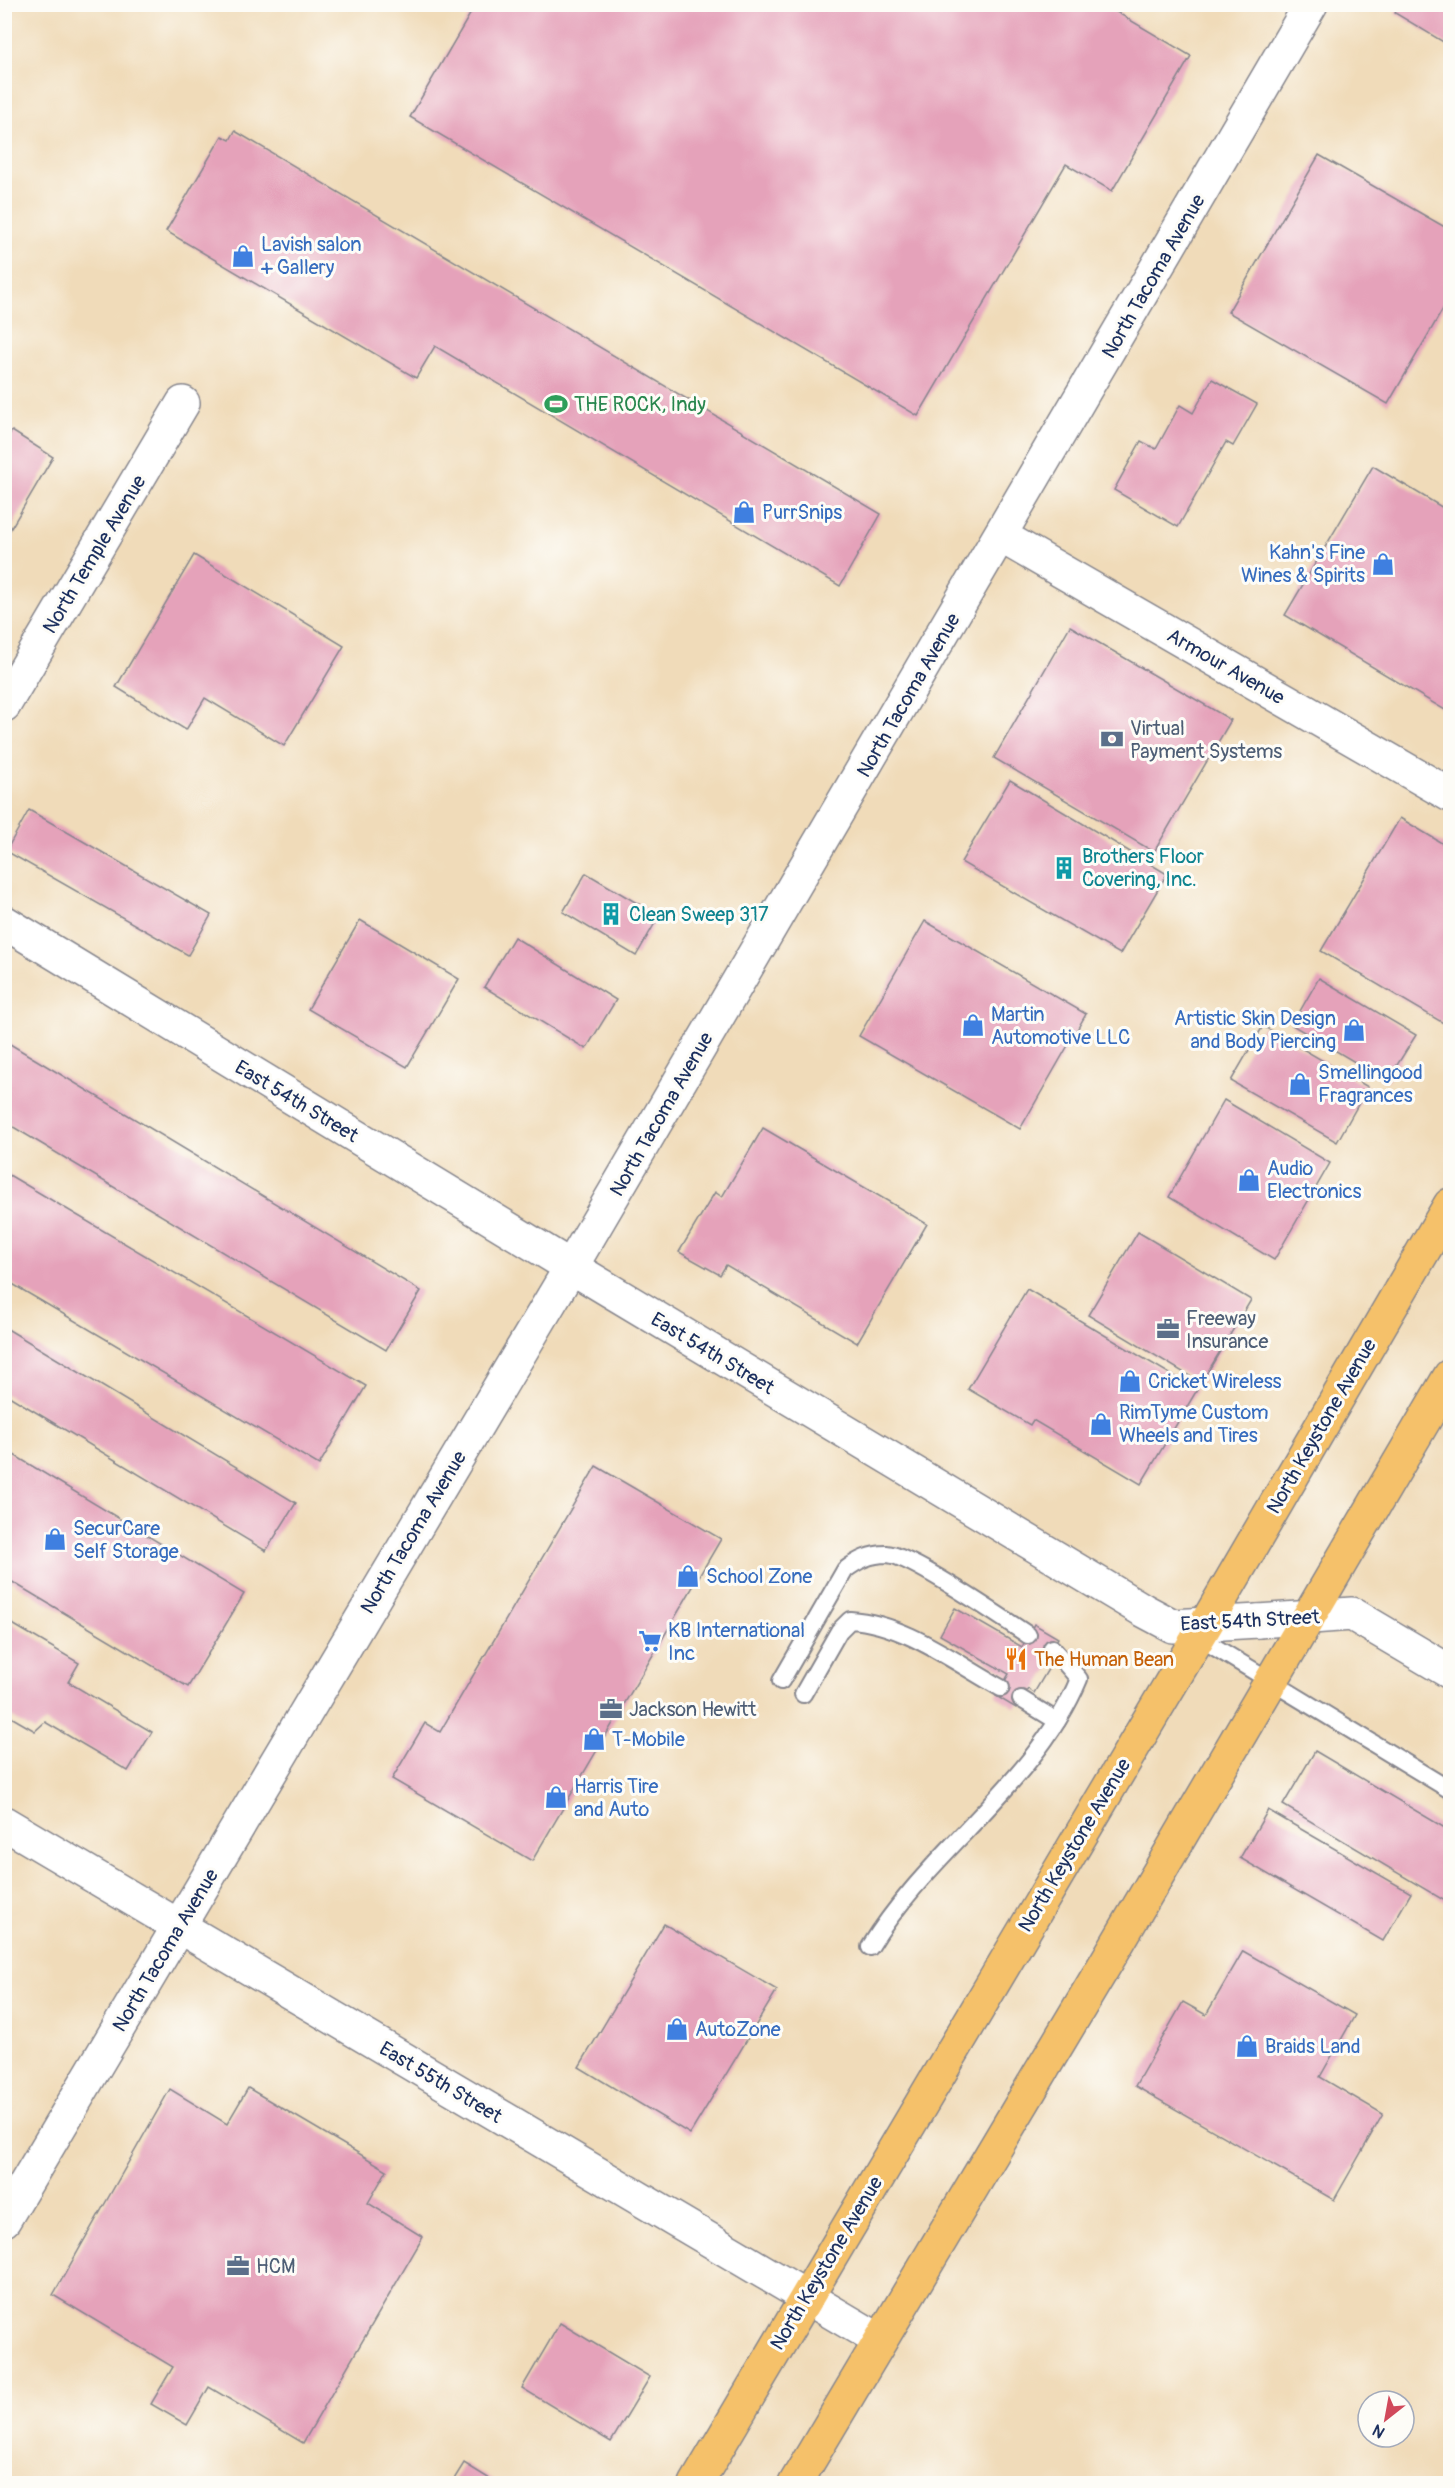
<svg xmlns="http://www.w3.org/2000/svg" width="1455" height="2488" viewBox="0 0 1455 2488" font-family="Pangolin,sans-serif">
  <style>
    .building { fill: #e5a2ba }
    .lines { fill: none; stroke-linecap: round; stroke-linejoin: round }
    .service-casing { stroke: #86858c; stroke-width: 20 }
    .minor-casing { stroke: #86858c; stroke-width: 36 }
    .tertiary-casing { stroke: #86858c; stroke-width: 36 }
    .primary-casing { stroke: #86858c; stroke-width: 36 }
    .service { stroke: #fff; stroke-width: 16 }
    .minor { stroke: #fff; stroke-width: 33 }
    .tertiary { stroke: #fff; stroke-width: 33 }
    .primary { stroke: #f5c16b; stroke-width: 33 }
    .labels { text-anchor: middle; stroke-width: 6; stroke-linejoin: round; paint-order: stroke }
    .shop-label { font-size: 20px; fill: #366cbe; stroke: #fdfcf7; text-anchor: start }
    .street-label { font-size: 20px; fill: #1b2f5e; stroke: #fdfcf7 }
    .leisure-label { font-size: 20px; fill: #27864d; stroke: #fdfcf7; text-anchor: start }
    .service-label { font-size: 20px; fill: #4e5e75; stroke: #fdfcf7; text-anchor: start }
    .culture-label { font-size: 20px; fill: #0d838f; stroke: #fdfcf7; text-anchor: start }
    .food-label { font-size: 20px; fill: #c56008; stroke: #fdfcf7; text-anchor: start }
  </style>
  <rect width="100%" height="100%" fill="#fdfcf7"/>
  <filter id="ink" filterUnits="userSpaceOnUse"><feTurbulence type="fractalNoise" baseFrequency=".0167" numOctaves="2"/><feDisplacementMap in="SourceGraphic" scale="12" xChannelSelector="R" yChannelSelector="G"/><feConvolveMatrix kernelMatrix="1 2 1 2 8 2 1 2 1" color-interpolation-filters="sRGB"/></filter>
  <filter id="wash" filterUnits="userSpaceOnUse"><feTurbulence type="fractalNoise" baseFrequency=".008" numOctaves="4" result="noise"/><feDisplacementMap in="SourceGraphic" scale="24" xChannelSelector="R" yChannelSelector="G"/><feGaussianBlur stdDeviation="1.35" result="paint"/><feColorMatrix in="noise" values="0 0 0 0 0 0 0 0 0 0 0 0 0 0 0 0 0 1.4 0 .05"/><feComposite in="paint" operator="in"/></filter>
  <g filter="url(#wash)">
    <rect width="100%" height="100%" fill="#f0dbb9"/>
    <g id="blocks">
      <g class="building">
        <path d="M476 4H1103L1191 56 1112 191 1066 164 918 416 410 117Z"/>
        <path d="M1400 4H1450V46L1395 13Z"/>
        <path d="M235 131 881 514 840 586 435 346 416 378 166 231 222 136 230 140Z"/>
        <path d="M1319 155 1450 230V297L1388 404 1228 312Z"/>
        <path d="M1212 379 1257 404 1233 446 1226 442 1178 527 1114 490 1141 441 1156 449 1180 405 1193 413Z"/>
        <path d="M12 431 53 457 4 540V436L7 437Z"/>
        <path d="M1373 466 1450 512V713L1285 615Z"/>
        <path d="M194 555 344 646 284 746 205 698 186 730 116 687Z"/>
        <path d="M1070 626 1231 720 1154 852 994 758Z"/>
        <path d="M1010 780 1167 874 1120 954 961 862Z"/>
        <path d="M29 810 211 915 188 955 6 851Z"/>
        <path d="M1400 818 1450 848V1027L1321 951Z"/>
        <path d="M586 873 659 916 636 956 563 912Z"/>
        <path d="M360 920 459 979 407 1067 308 1009Z"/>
        <path d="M925 921 1086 1014 1020 1129 859 1036Z"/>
        <path d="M514 937 616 1000 586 1049 484 987Z"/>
        <path d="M1319 978 1416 1035 1387 1081 1292 1025Z"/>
        <path d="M1263 1026 1368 1087 1337 1142 1231 1081Z"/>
        <path d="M5 1041 421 1291 386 1350 5 1122Z"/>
        <path d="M1224 1100 1330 1163 1274 1260 1169 1197Z"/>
        <path d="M763 1128 927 1224 857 1343 726 1265 720 1275 679 1252 715 1192 722 1197Z"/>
        <path d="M4 1172 366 1386 319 1465 4 1279Z"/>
        <path d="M1138 1232 1251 1300 1201 1383 1088 1315Z"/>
        <path d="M1027 1289 1197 1390 1141 1484 1033 1420 1030 1425 968 1389Z"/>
        <path d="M4 1327 296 1503 266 1551 4 1393Z"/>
        <path d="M4 1449 244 1594 188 1687 4 1577Z"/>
        <path d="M596 1466 721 1539 532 1861 392 1779 425 1723 440 1732Z"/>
        <path d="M955 1608 1022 1647 1034 1624 1058 1638 1047 1657 1053 1661 1034 1693 1028 1689 1016 1708 996 1696 1009 1674 940 1635Z"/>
        <path d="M4 1619 79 1663 68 1682 152 1732 128 1771 45 1722 35 1731 4 1713Z"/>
        <path d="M1315 1751 1450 1831V1904L1283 1805Z"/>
        <path d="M1268 1810 1411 1893 1383 1941 1240 1858Z"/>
        <path d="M664 1924 777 1990 690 2134 579 2067Z"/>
        <path d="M1243 1951 1355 2015 1320 2077 1383 2114 1334 2200 1135 2086 1183 2002 1206 2015Z"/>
        <path d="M248 2088 387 2170 368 2203 423 2237 303 2443 209 2387 187 2425 151 2404 173 2367 53 2295 170 2089 227 2124Z"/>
        <path d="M560 2323 650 2377 611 2442 522 2388Z"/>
        <path d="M464 2463 498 2484H451Z"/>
      </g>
    </g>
  </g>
  <g filter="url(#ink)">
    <use href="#blocks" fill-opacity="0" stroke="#86858c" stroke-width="1.5"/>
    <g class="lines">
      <g class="service-casing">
        <g id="service">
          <path d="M1198 1637 1450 1790"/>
          <path d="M781 1681 845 1570C858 1560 870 1554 887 1554 910 1555 1004 1619 1028 1635"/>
          <path d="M803 1694 839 1631 850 1620C904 1623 954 1662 1001 1688"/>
          <path d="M1021 1699 1057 1721"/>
          <path d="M870 1947C928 1851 1036 1783 1079 1679L1052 1648"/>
        </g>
      </g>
      <g class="minor-casing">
        <g id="minor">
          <path d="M1001 536 1450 795"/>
          <path d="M4 705 183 403"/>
          <path d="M4 922 571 1267 1143 1610 1173 1626 1258 1621"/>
          <path d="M4 1823 879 2340"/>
          <path d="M4 2220 571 1267 1311 4"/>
        </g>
      </g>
      <g class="tertiary-casing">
        <path id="tertiary" d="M1258 1621 1352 1614 1450 1672"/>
      </g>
      <g class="primary-casing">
        <g id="primary">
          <path d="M696 2484 1206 1624 1450 1205"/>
          <path d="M795 2484 1107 1961 1450 1376"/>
        </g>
      </g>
      <use href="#service" class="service"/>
      <use href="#minor" class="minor"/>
      <use href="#tertiary" class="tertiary"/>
      <use href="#primary" class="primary"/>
    </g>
  </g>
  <defs>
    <g id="shop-bare" transform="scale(1.8)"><path d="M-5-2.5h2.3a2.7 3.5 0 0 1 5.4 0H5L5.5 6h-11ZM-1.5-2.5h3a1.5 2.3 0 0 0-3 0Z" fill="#3f7fe0" stroke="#fdfcf7" stroke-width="2.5" paint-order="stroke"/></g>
    <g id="stadium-bare" transform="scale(1.8)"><path d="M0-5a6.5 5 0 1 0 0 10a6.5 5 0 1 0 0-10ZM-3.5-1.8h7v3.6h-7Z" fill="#2e9e5b" stroke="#fdfcf7" stroke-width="2.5" paint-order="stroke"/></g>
    <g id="bank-bare" transform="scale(1.8)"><path d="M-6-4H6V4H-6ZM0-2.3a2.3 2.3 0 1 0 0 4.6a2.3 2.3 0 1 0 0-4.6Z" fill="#5c6f8a" stroke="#fdfcf7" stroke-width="2.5" paint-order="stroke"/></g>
    <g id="building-bare" transform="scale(1.8)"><path d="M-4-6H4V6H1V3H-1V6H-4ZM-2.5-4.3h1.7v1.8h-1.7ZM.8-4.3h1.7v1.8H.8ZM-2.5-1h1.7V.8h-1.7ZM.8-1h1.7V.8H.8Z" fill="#0f9aa8" stroke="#fdfcf7" stroke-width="2.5" paint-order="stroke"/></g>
    <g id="office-bare" transform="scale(1.8)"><path d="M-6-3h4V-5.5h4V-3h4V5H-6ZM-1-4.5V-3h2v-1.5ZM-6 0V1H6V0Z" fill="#5c6f8a" stroke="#fdfcf7" stroke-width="2.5" paint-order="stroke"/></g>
    <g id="supermarket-bare" transform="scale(1.8)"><path d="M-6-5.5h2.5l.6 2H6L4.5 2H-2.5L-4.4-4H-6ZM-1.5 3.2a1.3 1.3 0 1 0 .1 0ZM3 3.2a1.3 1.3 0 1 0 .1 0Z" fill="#3f7fe0" stroke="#fdfcf7" stroke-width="2.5" paint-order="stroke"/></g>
    <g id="restaurant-bare" transform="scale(1.8)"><path d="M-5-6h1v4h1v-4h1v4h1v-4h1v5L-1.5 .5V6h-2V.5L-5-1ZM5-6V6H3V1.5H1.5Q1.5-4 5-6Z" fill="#e8710a" stroke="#fdfcf7" stroke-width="2.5" paint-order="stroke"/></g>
  </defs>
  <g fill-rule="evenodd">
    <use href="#shop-bare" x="243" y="256"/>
    <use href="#stadium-bare" x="556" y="404"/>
    <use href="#shop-bare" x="744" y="512"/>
    <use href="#shop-bare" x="1383" y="564"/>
    <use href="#bank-bare" x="1112" y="739"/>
    <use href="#building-bare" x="1064" y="868"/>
    <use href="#building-bare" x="611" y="914"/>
    <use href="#shop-bare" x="973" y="1025"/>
    <use href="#shop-bare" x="1354" y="1030"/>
    <use href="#shop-bare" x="1300" y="1084"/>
    <use href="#shop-bare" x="1249" y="1180"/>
    <use href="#office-bare" x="1168" y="1329"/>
    <use href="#shop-bare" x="1130" y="1381"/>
    <use href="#shop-bare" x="1101" y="1424"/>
    <use href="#shop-bare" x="55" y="1539"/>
    <use href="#shop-bare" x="688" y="1576"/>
    <use href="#supermarket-bare" x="650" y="1641"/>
    <use href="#restaurant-bare" x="1016" y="1659"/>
    <use href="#office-bare" x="611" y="1709"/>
    <use href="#shop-bare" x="594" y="1739"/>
    <use href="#shop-bare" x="556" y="1797"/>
    <use href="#shop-bare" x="677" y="2029"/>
    <use href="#shop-bare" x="1247" y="2046"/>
    <use href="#office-bare" x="238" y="2266"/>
  </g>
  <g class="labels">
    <g class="shop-label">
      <text x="261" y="251">Lavish salon<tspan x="261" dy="23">+ Gallery</tspan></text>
      <text x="762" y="519">PurrSnips</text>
      <text x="1365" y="559" text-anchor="end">Kahn's Fine<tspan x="1365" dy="23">Wines &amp; Spirits</tspan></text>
      <text x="991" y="1021">Martin<tspan x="991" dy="23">Automotive LLC</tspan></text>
      <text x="1336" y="1025" text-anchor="end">Artistic Skin Design<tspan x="1336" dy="23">and Body Piercing</tspan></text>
      <text x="1318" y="1079">Smellingood<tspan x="1318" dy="23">Fragrances</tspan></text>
      <text x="1267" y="1175">Audio<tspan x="1267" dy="23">Electronics</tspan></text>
      <text x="1148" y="1388">Cricket Wireless</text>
      <text x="1119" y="1419">RimTyme Custom<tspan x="1119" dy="23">Wheels and Tires</tspan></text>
      <text x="73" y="1535">SecurCare<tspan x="73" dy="23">Self Storage</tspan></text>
      <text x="706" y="1583">School Zone</text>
      <text x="668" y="1637">KB International<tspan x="668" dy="23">Inc</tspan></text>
      <text x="612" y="1746">T-Mobile</text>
      <text x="574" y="1793">Harris Tire<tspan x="574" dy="23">and Auto</tspan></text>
      <text x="695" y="2036">AutoZone</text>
      <text x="1265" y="2053">Braids Land</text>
    </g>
    <g class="street-label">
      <text transform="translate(1153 276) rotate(-60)" y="7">North Tacoma Avenue</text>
      <text transform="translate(94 554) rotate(-59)" y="7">North Temple Avenue</text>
      <text transform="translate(1226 666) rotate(30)" y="7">Armour Avenue</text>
      <text transform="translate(908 695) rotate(-60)" y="7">North Tacoma Avenue</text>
      <text transform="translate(297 1101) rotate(31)" y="7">East 54th Street</text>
      <text transform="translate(661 1114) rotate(-60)" y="7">North Tacoma Avenue</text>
      <text transform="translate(713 1353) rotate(31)" y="7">East 54th Street</text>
      <text transform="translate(1321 1426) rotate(-60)" y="7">North Keystone Avenue</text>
      <text transform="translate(413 1532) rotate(-59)" y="7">North Tacoma Avenue</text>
      <text transform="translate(1250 1620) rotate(-3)" y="7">East 54th Street</text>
      <text transform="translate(1074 1845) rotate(-59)" y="7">North Keystone Avenue</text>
      <text transform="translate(165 1950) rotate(-59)" y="7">North Tacoma Avenue</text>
      <text transform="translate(441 2082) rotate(31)" y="7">East 55th Street</text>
      <text transform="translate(826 2263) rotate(-59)" y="7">North Keystone Avenue</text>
    </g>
    <g class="leisure-label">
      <text x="574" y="411">THE ROCK, Indy</text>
    </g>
    <g class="service-label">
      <text x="1130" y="735">Virtual<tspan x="1130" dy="23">Payment Systems</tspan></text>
      <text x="1186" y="1325">Freeway<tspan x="1186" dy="23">Insurance</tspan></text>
      <text x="629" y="1716">Jackson Hewitt</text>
      <text x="256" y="2273">HCM</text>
    </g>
    <g class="culture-label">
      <text x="1082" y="863">Brothers Floor<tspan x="1082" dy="23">Covering, Inc.</tspan></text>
      <text x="629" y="921">Clean Sweep 317</text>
    </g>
    <g class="food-label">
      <text x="1034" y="1666">The Human Bean</text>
    </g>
  </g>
  <rect width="1455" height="2488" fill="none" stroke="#fdfcf7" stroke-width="24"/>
  <g transform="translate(1386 2419) rotate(211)"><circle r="28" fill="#fdfcf7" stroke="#a3aaba" stroke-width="1.5"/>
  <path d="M0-4.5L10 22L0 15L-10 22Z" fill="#d1495b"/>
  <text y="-9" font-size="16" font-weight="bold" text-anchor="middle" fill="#1b2f5e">N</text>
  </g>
</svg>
